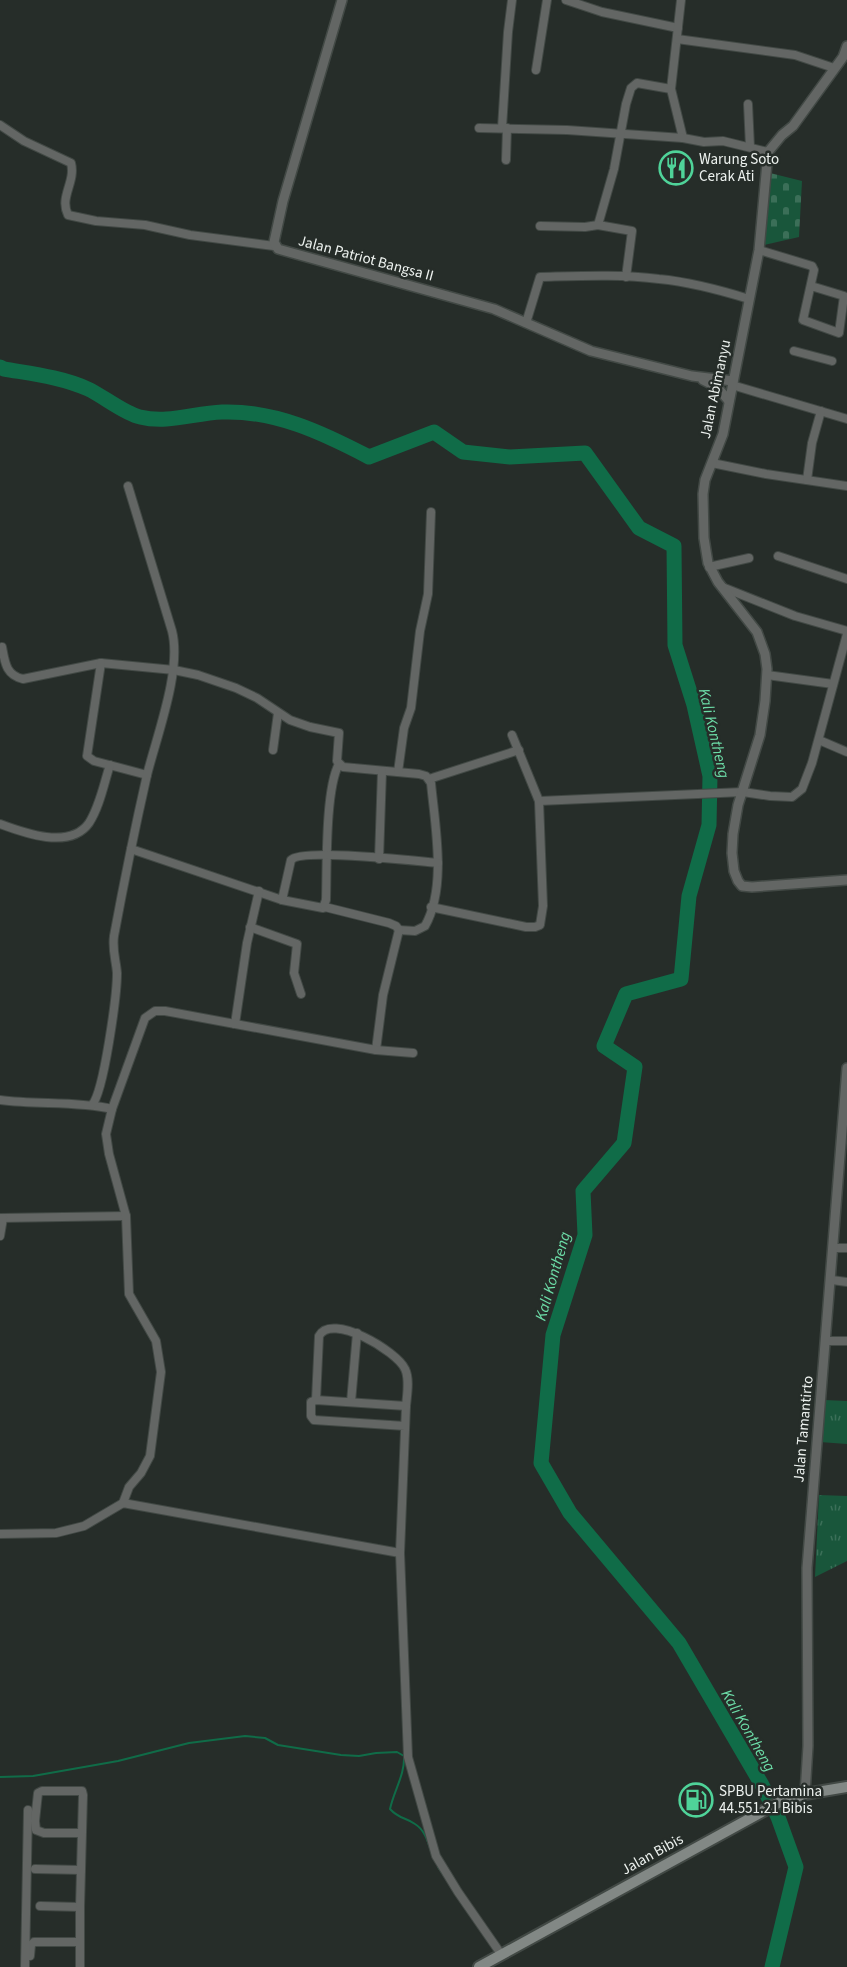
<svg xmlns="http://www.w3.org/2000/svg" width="847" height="1967" viewBox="0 0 847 1967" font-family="'Source Sans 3',sans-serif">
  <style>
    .grass { fill: url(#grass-tufts) }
    .cemetery { fill: url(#cemetery-stones) }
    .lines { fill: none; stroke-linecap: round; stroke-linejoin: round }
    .stream { stroke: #106c48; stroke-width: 2 }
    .river { stroke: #106c48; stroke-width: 15 }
    .minor-casing { stroke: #424945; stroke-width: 10 }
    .tertiary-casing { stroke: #424945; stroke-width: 12 }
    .secondary-casing { stroke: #424945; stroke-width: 14 }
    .minor { stroke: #636664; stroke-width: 8 }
    .tertiary { stroke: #636664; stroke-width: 9 }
    .secondary { stroke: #828885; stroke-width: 10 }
    .labels { text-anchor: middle; stroke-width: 5; stroke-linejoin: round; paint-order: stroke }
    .poi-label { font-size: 15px; fill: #edf2ef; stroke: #262d29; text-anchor: start }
    .street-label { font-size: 15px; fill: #edf2ef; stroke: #262d29 }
    .water-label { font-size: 16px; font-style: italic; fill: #6cdca7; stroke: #262d29 }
  </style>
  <defs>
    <pattern id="grass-tufts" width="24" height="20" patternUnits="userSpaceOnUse" patternTransform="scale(1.5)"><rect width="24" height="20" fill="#19563b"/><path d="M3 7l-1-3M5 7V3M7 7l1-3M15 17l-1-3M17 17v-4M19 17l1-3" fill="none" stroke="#3b6f58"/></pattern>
    <pattern id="cemetery-stones" width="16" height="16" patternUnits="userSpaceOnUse" patternTransform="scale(1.5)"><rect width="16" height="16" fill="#19563b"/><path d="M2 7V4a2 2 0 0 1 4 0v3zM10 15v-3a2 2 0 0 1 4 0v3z" fill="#3b6f58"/></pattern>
  </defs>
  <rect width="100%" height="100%" fill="#262d29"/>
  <g class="grass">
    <path d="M824 1400 847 1401V1444L820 1442Z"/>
    <path d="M819 1495 847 1496V1561L815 1577Z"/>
  </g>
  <path class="cemetery" d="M770 173 802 181 799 237 764 245Z"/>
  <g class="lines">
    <g class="stream">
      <path d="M0 1777 33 1776 118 1761 189 1743 245 1736 265 1738 278 1745 341 1755 359 1756 376 1753 397 1752 404 1756C405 1775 394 1790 390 1809 399 1819 405 1817 415 1824 426 1831 428 1843 432 1854"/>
      <path d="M438 1867 445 1877"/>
    </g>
    <path class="river" d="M0 367 4 369C33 374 61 377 88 389 103 396 125 414 140 417 168 424 194 413 222 412 275 410 323 433 369 457L434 432 463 452 510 457 585 453 639 528 674 546 675 645 694 705 710 776 709 825 689 896 681 979 626 994 604 1046 635 1067 624 1143 583 1191 585 1235 553 1335 541 1463 570 1513 679 1643 762 1785 778 1817 796 1867 772 1967"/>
    <g class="minor-casing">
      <g id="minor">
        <path d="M566 0 602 12 678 28"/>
        <path d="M681 0 671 89 683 138"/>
        <path d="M677 39 795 55 834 68"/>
        <path d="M536 70 547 0"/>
        <path d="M748 104 750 147"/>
        <path d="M0 125 24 141 71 163C76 182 59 197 68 215L96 221 145 225 190 235 274 246"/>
        <path d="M479 128 567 130 683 138 704 142 723 141 768 152"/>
        <path d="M502 128 508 32 512 0"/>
        <path d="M506 160 507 128"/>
        <path d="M598 225 614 169 626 104 631 88 637 83 671 89"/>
        <path d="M540 226 585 227 598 225 632 231 626 277"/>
        <path d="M759 250 812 266 814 270 803 320 839 333 844 296 811 286"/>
        <path d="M526 323 540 277C580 276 620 274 659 279 690 282 720 290 749 299"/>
        <path d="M794 351 832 361"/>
        <path d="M732 385 847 419"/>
        <path d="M712 463 766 474 847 486"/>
        <path d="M807 480 812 443 821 411"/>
        <path d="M778 556 847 579"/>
        <path d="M709 567 749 558"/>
        <path d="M722 587 795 616 847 631"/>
        <path d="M2 647C5 663 6 675 23 679L101 663 174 670 198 675 236 688 257 698 290 720 310 727 339 733 337 761 343 767 419 774 426 776 431 783C435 826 447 887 425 926L415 931 399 930"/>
        <path d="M101 663 87 756 94 761 147 775"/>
        <path d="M767 675 833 684"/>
        <path d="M819 740 847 752"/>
        <path d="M273 750 278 713"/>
        <path d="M398 772 404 728 411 708 420 631 428 594 431 512"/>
        <path d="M429 779 519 750"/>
        <path d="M539 801 743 792 770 796 792 797 802 789 812 763 847 634"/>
        <path d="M0 824C24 833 70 850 89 823 100 806 104 783 110 765"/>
        <path d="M131 849 282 900 323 908 326 900C327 869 325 789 339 764"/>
        <path d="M379 859 382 771"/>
        <path d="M282 900 291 860C301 848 415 861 438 863"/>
        <path d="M325 907 389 923 396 926 399 930 383 995 376 1050"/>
        <path d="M431 907 526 927H535L540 925 543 906 539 801 512 735"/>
        <path d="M250 927 297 944 294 973 301 994"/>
        <path d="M235 1024 247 943 259 891"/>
        <path d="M0 1100C37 1105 76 1101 112 1109"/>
        <path d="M92 1105C104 1092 117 994 117 973 116 960 112 950 114 936 124 882 135 828 147 775 157 735 182 670 172 631L128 486"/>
        <path d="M0 1218 126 1216"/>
        <path d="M0 1236 3 1218"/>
        <path d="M834 1248H847"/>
        <path d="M832 1280 847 1282"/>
        <path d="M825 1341H847"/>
        <path d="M316 1400 319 1336C331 1312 397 1351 405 1369 410 1379 407 1395 406 1406"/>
        <path d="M351 1402 357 1333"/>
        <path d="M405 1426 314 1420 311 1416V1402L316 1400 406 1406 400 1553 408 1757 436 1856 458 1892 501 1954"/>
        <path d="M123 1503 129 1487 141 1473 150 1456 161 1372 156 1341 129 1294 126 1216 109 1154 106 1134 112 1109 145 1018 155 1011H165L376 1050 413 1053"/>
        <path d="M0 1534 56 1533 84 1526 123 1503 400 1553"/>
        <path d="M35 1869 81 1870"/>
        <path d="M40 1906 80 1907"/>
        <path d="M30 1956 31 1945 34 1942H80"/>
        <path d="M25 1967 28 1810"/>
        <path d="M80 1967V1907L83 1795 82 1791H42L38 1793 35 1821 36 1830 44 1833H82"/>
      </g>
    </g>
    <g class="tertiary-casing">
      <g id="tertiary">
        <path d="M342 0 283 201 274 242 278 249 494 309 591 351 692 376 733 381"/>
        <path d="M847 46 843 57 793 126 782 135 768 152 759 250 723 434 705 480 703 494 704 538 708 563 718 582 757 632 765 654 767 669 765 701 760 735 738 805 733 834 732 853 734 871 738 881 742 886 752 887 847 880"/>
        <path d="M703 380 717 387 729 401"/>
        <path d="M805 1794 808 1746 807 1568 847 1068"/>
      </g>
    </g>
    <g class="secondary-casing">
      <path id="secondary" d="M479 1967 778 1803 805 1794 847 1787"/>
    </g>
    <use href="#minor" class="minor"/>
    <use href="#tertiary" class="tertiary"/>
    <use href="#secondary" class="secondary"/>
  </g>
  <defs>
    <g id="restaurant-ring" transform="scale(1.725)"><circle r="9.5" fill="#262d29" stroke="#4fd399" stroke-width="1.5"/><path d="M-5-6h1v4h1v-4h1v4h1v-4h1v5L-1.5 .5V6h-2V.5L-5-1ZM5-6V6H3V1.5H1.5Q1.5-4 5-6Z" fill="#4fd399"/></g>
    <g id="fuel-ring" transform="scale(1.725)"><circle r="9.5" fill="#262d29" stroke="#4fd399" stroke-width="1.5"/><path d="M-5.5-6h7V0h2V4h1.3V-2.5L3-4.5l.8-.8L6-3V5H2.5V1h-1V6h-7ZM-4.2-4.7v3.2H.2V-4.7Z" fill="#4fd399"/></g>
  </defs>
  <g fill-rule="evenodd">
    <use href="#restaurant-ring" x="676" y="168"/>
    <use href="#fuel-ring" x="696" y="1800"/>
  </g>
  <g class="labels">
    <g class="poi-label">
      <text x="699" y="164">Warung Soto<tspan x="699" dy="17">Cerak Ati</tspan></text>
      <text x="719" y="1796">SPBU Pertamina<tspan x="719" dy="17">44.551.21 Bibis</tspan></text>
    </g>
    <g class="street-label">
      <text transform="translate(366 258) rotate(15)" y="5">Jalan Patriot Bangsa II</text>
      <text transform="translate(715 389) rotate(-78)" y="5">Jalan Abimanyu</text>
      <text transform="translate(803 1429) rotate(-85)" y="5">Jalan Tamantirto</text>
      <text transform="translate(652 1854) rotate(-29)" y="5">Jalan Bibis</text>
    </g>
    <g class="water-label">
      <text transform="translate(715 733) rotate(77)" y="6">Kali Kontheng</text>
      <text transform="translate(552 1276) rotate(-74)" y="6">Kali Kontheng</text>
      <text transform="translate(749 1730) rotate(60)" y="6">Kali Kontheng</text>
    </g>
  </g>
</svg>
